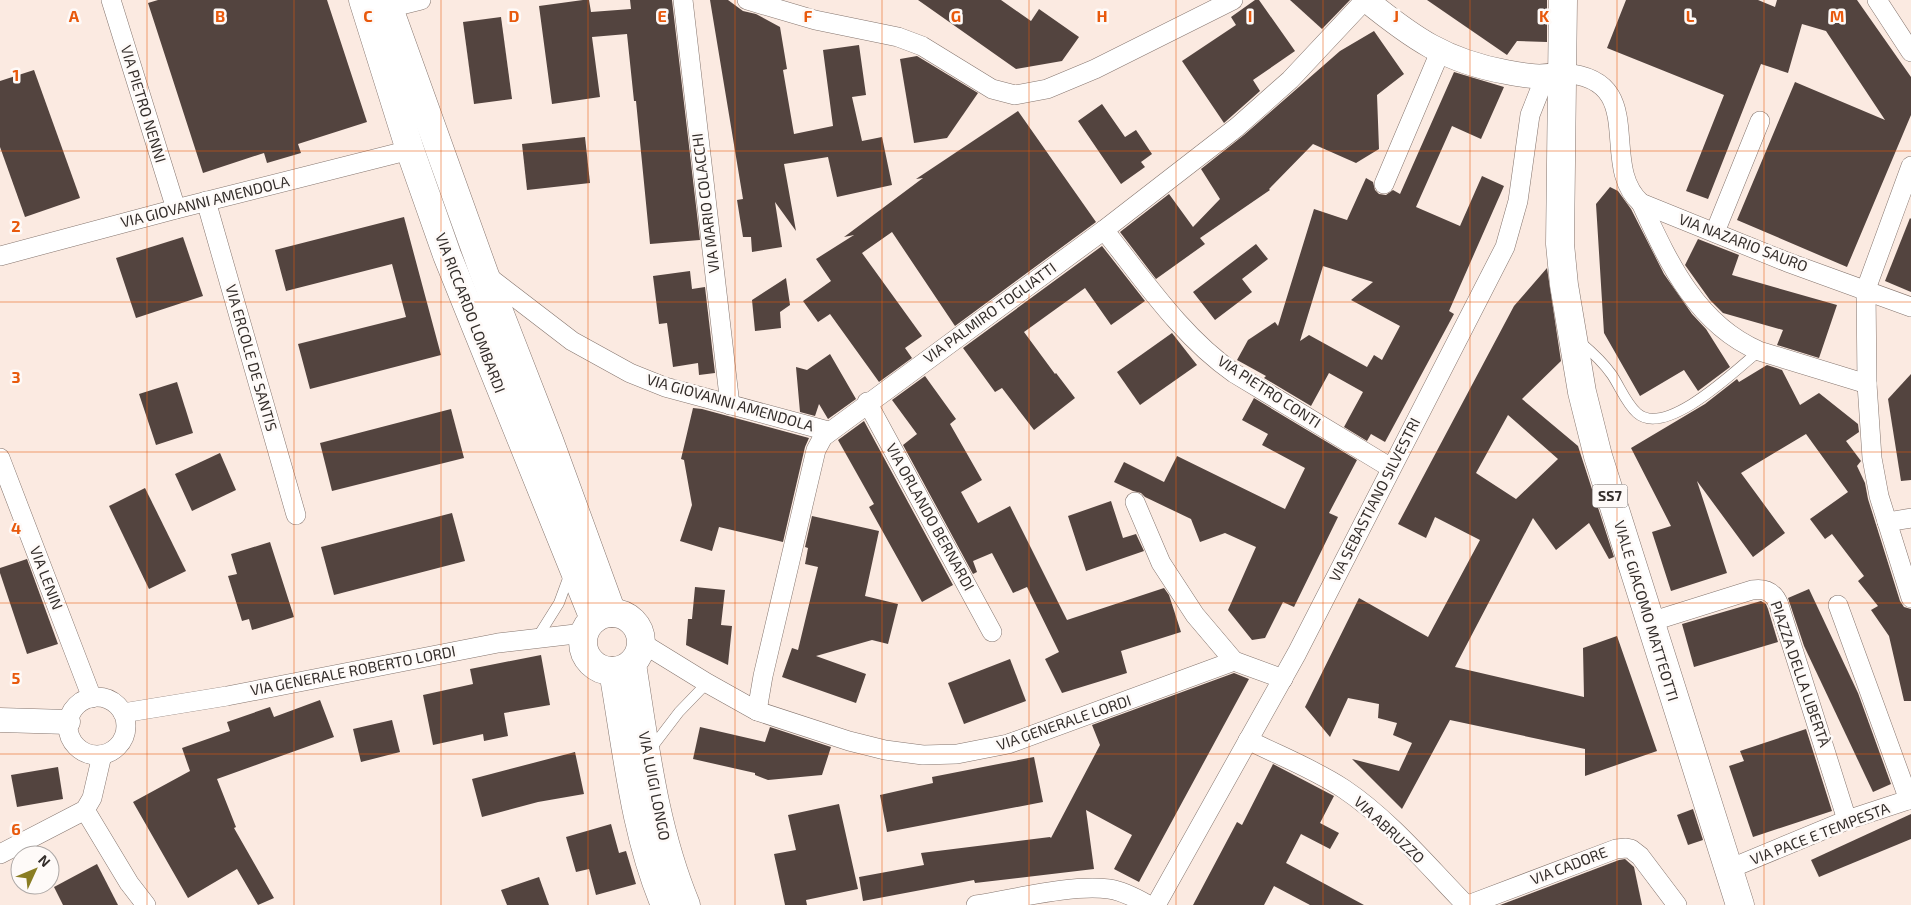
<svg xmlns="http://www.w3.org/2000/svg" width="1911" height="905" viewBox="0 0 1911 905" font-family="'Exo 2',sans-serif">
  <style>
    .building { fill: #53443f; fill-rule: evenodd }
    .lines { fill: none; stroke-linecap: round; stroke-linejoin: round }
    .service-casing { stroke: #85756e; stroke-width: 11 }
    .minor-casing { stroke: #85756e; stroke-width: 20 }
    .tertiary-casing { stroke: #85756e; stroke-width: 25 }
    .secondary-casing { stroke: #85756e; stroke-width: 29 }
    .primary-casing { stroke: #85756e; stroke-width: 29 }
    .service { stroke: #fff; stroke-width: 10 }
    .minor { stroke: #fff; stroke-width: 19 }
    .tertiary { stroke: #fff; stroke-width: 24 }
    .secondary { stroke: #fff; stroke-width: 28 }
    .primary { stroke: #fff; stroke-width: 28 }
    .grid { fill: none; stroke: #e8590c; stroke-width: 1; stroke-opacity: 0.55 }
    .labels { text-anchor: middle; stroke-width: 5; stroke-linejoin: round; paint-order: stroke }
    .shield { fill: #fefaf8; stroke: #716b68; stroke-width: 1 }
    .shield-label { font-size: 14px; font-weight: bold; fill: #342e2b }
    .street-label { font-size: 15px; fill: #342e2b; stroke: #fefaf8 }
    .grid-label { font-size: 16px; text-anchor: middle; font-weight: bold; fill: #e8590c; stroke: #fefaf8; stroke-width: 5; stroke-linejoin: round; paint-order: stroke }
  </style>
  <rect width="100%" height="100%" fill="#fbeae1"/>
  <g class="building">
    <path d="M158 0H327L367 122 298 144 301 153 267 163 264 153 203 173 148 3Z"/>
    <path d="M583 0H589L591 12 631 9 630 0H672L700 240 650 244 636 101H634L627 34 592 37 600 97 552 104 539 6Z"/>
    <path d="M710 0H728L743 11 756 14 780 27 787 69 783 70 794 134 833 126 823 50 859 45 866 95 852 97 862 141 882 137 892 185 837 197 828 157 784 164 796 231 775 202 782 247 752 252 751 237H743L737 200 743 199Z"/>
    <path d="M918 0H1001L1031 21 1039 9 1079 37 1062 61 1016 69Z"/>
    <path d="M1255 0H1259L1295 51 1253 80 1260 91 1224 123 1182 61 1236 25 1231 17Z"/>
    <path d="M1290 0H1350L1322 29Z"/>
    <path d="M1427 0H1547V42L1517 41 1507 55Z"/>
    <path d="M1626 0H1758L1775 7 1777 0H1857L1911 77V115L1847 267 1737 220 1795 82 1885 120 1826 31 1802 24 1788 73 1761 64 1708 199 1686 191 1724 95 1607 48Z"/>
    <path d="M501 17 512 99 474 104 463 22Z"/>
    <path d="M1374 31 1404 74 1377 95 1379 149 1356 163 1313 144 1269 189 1270 190 1200 238 1205 244 1156 279 1120 232 1169 194 1193 227 1220 199 1201 169 1244 135 1340 51Z"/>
    <path d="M917 56 978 93 947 138 914 143 900 59Z"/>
    <path d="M34 70 80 198 25 217 0 147V81Z"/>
    <path d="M1454 72 1504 87 1481 139 1452 126 1416 207 1460 226 1482 176 1504 186 1449 311 1454 314 1385 442 1371 434 1367 441 1344 427 1363 392 1329 373 1311 406 1264 378 1266 376 1237 360 1248 340 1275 322 1278 326 1314 209 1347 220 1366 178 1373 182 1375 190 1379 194 1386 195 1393 190 1400 194ZM1323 266 1373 282 1351 300 1400 326 1382 360 1374 355 1367 367 1309 335 1300 341Z"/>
    <path d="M1102 104 1125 137 1136 130 1152 154 1141 162 1145 167 1121 184 1078 121Z"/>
    <path d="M1018 111 1096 222 955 326 892 232 862 253 922 336 905 348 912 358 879 382 830 314 818 322 803 301 831 281 816 259 854 235 844 237 923 178 916 179Z"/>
    <path d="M585 137 590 183 527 190 522 144Z"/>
    <path d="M1610 187 1618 191 1631 209 1664 274 1692 314 1706 329 1730 367 1698 391 1684 370 1640 396 1604 333 1596 204Z"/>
    <path d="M404 217 441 355 310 389 298 344 406 317 392 264 286 291 275 250Z"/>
    <path d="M1910 218 1911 219V292L1885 281Z"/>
    <path d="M183 237 203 296 136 318 116 258Z"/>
    <path d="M1698 239 1739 255 1732 275 1837 305 1819 358 1777 345 1783 330 1723 313 1710 300 1685 265Z"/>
    <path d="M1256 244 1268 259 1242 279 1252 292 1215 320 1193 292Z"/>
    <path d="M1102 246 1145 301 1111 325 1085 288 1024 332 1055 374 1056 373 1075 398 1034 430 1002 388 995 392 963 348Z"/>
    <path d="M1547 268 1561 361 1522 399 1578 446 1614 557 1609 559 1589 523 1556 550 1533 518 1455 667 1584 697 1583 648 1617 636 1657 751 1585 776V749L1450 720 1402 809 1352 759 1399 771 1412 743 1393 735 1397 723 1378 718 1379 704 1348 698 1330 737 1305 707 1359 598 1428 637 1480 540 1435 517 1426 538 1398 524 1514 306ZM1508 415 1558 459 1516 499 1476 473Z"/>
    <path d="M690 271 692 289 705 287 715 373 699 375 698 363 673 367 667 323 659 324 653 276Z"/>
    <path d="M786 278 790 305 780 312 781 328 755 331 752 300Z"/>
    <path d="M1172 333 1197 365 1140 405 1117 372Z"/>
    <path d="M830 354 856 399 828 419 819 404 815 416 800 412 796 367 807 370Z"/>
    <path d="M1767 365 1782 370 1800 405 1819 393 1858 424 1859 432 1846 441 1861 461 1857 466 1865 483 1868 499 1900 601 1904 607 1911 609V701H1904L1889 636 1871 610 1878 606 1858 581 1864 576 1832 534 1825 539 1810 519 1848 492 1806 434 1741 473 1785 533 1753 557 1697 481 1727 573 1671 591 1652 532 1671 526 1631 448 1705 404 1737 379 1739 382Z"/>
    <path d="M1911 374V480L1901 481 1888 399Z"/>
    <path d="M925 376 956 419 950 424 982 480 961 492 978 523 1010 506 1067 620 1164 588 1169 595 1181 632 1121 651 1127 673 1062 693 1045 659 1059 652 1027 587 1013 593 992 553 973 561 977 572 973 574 903 445 917 434 892 400Z"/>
    <path d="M177 382 193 433 156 445 139 394Z"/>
    <path d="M1254 398 1357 460 1329 513 1338 517 1294 607 1283 602 1265 638 1252 640 1228 610 1256 547 1225 533 1200 542 1191 519 1145 497 1141 493 1133 491 1114 482 1124 462 1164 482 1177 456 1285 509 1305 468 1262 445 1268 434 1242 420Z"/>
    <path d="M693 408 702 409 809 438 805 447 783 542 719 527 712 551 680 541 692 505 684 460 681 459Z"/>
    <path d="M451 409 464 458 332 491 320 443Z"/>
    <path d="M864 421 953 585 922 602 869 507 874 504 838 440Z"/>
    <path d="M220 453 236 490 192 511 175 474Z"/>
    <path d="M145 488 186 571 149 589 109 506Z"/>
    <path d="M1111 501 1123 538 1136 534 1144 551 1086 571 1068 516Z"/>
    <path d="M452 513 465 561 334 595 321 547Z"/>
    <path d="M812 516 879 531 865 596 898 604 888 644 872 640 816 656 866 674 856 703 782 677 792 648 798 650 818 567 805 564 808 548 805 547Z"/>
    <path d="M270 542 294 617 252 630 249 619 242 621 228 576 237 574 231 554Z"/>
    <path d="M27 559 58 644 27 654 0 573V568Z"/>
    <path d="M695 587 725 590 721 625 732 626 728 665 686 645 688 619H692Z"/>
    <path d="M1809 589 1858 693 1891 784 1873 792 1804 646 1788 598Z"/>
    <path d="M1761 601 1766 604 1768 609 1778 642 1694 667 1682 624Z"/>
    <path d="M541 655 550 705 504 713 508 736 484 741 483 734 433 745 423 695 473 684 470 669Z"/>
    <path d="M1010 659 1026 701 964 724 948 683Z"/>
    <path d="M1234 673 1249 679 1139 882 1114 869 1132 835 1086 810 1094 869 975 883 974 880 863 901 859 877 924 865 921 853 1050 837 1051 838 1100 745 1092 725Z"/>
    <path d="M320 700 334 737 217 779 236 827 234 828 274 898 258 905 237 869 188 898 133 802 190 771 182 748 230 731 227 722 270 707 274 717Z"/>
    <path d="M392 720 400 752 361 762 353 729Z"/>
    <path d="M700 727 765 742 770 727 831 747 822 775 768 780 755 775V773L693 759Z"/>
    <path d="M1806 729 1832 811 1753 837 1729 766 1744 761 1740 751Z"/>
    <path d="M575 752 584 794 538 802 482 817 472 779Z"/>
    <path d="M1034 757 1043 802 887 832 880 795 933 783 932 777Z"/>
    <path d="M1273 764 1334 796 1320 823 1339 833 1330 849 1301 834 1286 863 1364 905H1310L1274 886 1264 905H1193L1237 822 1242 825Z"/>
    <path d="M58 767 63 799 17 807 11 775Z"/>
    <path d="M839 804 858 889 806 900 807 905H785L774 854 796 850 788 815Z"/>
    <path d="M1693 809 1703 840 1688 845 1677 815Z"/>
    <path d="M1911 814V839L1819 877 1811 860Z"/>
    <path d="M611 824 619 853 626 851 636 884 596 895 589 869 576 872 566 837Z"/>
    <path d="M1625 859 1634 867 1642 905H1500L1619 860Z"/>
    <path d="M97 864 118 905H63L54 887Z"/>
    <path d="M539 877 549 905H507L501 890Z"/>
  </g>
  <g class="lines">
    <g class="service-casing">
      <g id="service">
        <path d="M1580 342C1592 352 1603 362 1612 375 1620 387 1626 403 1637 413 1666 439 1738 368 1759 351"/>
        <path d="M537 638 559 603 570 573"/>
        <path d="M650 750 679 712 707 683"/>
      </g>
    </g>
    <g class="minor-casing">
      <g id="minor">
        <path d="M111 0 176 209"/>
        <path d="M683 0 730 405"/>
        <path d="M747 0 815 20 898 37 922 46 992 89 1015 95 1047 89 1095 69 1233 0"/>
        <path d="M1877 0 1911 52"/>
        <path d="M389 8 421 0"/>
        <path d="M1563 73C1651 79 1597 164 1641 203L1787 262 1911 307"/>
        <path d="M1911 166 1866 289 1867 384 1872 458 1879 496 1911 598"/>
        <path d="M1384 184 1440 52"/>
        <path d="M206 201 296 515"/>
        <path d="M1641 203C1668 261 1696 324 1759 351L1867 384"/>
        <path d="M1104 230C1144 280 1181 336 1234 373L1391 468"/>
        <path d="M1715 232 1760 121"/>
        <path d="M0 256 176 209 410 150"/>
        <path d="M486 275 572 341 630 373 665 387 828 431"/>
        <path d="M867 402 992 632"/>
        <path d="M0 458 92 698"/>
        <path d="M1135 502 1161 563 1195 615 1234 661"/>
        <path d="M1887 522 1911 518"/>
        <path d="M1838 605 1909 800"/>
        <path d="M1650 622 1752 590C1765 588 1774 592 1779 605L1847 820"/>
        <path d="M642 643 707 683 757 711 849 741 885 750 923 755 957 754 1008 744 1234 661 1283 679"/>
        <circle cx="97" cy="726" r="29"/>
        <path d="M757 711 763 676 816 450 823 437 1104 230 1237 127 1290 80 1365 0"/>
        <path d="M123 713 227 696 498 643 584 633"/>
        <path d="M1248 740C1280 756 1314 769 1344 789 1390 820 1427 865 1466 905"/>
        <path d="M85 810 129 883 146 905"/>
        <path d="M0 854 85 810 92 798 102 755"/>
        <path d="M1729 869 1847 820 1911 799"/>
        <path d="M976 905C1015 899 1071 884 1109 889 1123 891 1136 898 1148 905"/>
        <path d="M1156 905 1297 653 1505 247 1518 201 1530 115 1545 77"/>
        <path d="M1468 905 1616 849 1626 848 1631 849 1640 856 1677 905"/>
      </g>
    </g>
    <g class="tertiary-casing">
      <g id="tertiary">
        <path d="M1366 0C1413 38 1445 61 1506 72 1526 76 1543 79 1563 73"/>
        <path d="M0 720 68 722"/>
      </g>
    </g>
    <g class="secondary-casing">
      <g id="secondary">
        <path d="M363 0 410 150 447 255 594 619"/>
        <path d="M386 0 484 273 549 440 612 613"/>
        <circle cx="612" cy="642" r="29"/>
        <path d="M632 664C645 746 654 828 686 905"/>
        <path d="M613 671C627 750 634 831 665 905"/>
      </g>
    </g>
    <g class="primary-casing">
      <path id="primary" d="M1563 0 1560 244 1564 285 1582 392 1598 456 1740 905"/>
    </g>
    <use href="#service" class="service"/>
    <use href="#minor" class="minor"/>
    <use href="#tertiary" class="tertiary"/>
    <use href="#secondary" class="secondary"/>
    <use href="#primary" class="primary"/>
  </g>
  <path class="grid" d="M147 0V905M294 0V905M441 0V905M588 0V905M735 0V905M882 0V905M1029 0V905M1176 0V905M1323 0V905M1470 0V905M1617 0V905M1764 0V905M0 151H1911M0 302H1911M0 452H1911M0 603H1911M0 754H1911"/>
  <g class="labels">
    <rect class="shield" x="1592.5" y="484.5" width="35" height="23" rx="4"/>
    <g class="shield-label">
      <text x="1610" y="501">SS7</text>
    </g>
    <g class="street-label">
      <text transform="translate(143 104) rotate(73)" y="5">VIA PIETRO NENNI</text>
      <text transform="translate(205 202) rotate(-14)" y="5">VIA GIOVANNI AMENDOLA</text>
      <text transform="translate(706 203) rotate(-97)" y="5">VIA MARIO COLACCHI</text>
      <text transform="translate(1743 243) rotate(21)" y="5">VIA NAZARIO SAURO</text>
      <text transform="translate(470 313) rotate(69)" y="5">VIA RICCARDO LOMBARDI</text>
      <text transform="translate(990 313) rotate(-36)" y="5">VIA PALMIRO TOGLIATTI</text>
      <text transform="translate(251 358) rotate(74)" y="5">VIA ERCOLE DE SANTIS</text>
      <text transform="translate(1269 392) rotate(33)" y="5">VIA PIETRO CONTI</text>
      <text transform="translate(730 403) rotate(16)" y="5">VIA GIOVANNI AMENDOLA</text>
      <text transform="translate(1375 500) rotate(-63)" y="5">VIA SEBASTIANO SILVESTRI</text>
      <text transform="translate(930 517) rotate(61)" y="5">VIA ORLANDO BERNARDI</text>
      <text transform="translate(46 578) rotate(69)" y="5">VIA LENIN</text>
      <text transform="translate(1646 611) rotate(73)" y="5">VIALE GIACOMO MATTEOTTI</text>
      <text transform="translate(353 671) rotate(-11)" y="5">VIA GENERALE ROBERTO LORDI</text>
      <text transform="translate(1800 674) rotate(71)" y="5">PIAZZA DELLA LIBERTÀ</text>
      <text transform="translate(1064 723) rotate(-19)" y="5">VIA GENERALE LORDI</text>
      <text transform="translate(654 786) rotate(79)" y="5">VIA LUIGI LONGO</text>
      <text transform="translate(1389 830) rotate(43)" y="5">VIA ABRUZZO</text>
      <text transform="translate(1820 834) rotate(-21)" y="5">VIA PACE E TEMPESTA</text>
      <text transform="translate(1569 866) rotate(-21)" y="5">VIA CADORE</text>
    </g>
  </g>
  <g class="grid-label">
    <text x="74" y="22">A</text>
    <text x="220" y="22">B</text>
    <text x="368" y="22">C</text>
    <text x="514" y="22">D</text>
    <text x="662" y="22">E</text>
    <text x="808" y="22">F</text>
    <text x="956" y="22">G</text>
    <text x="1102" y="22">H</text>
    <text x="1250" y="22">I</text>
    <text x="1396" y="22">J</text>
    <text x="1544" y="22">K</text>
    <text x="1690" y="22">L</text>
    <text x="1837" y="22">M</text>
    <text x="16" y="81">1</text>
    <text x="16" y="232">2</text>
    <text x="16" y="383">3</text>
    <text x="16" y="534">4</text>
    <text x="16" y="684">5</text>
    <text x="16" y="835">6</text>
  </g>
  <g transform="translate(35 870) rotate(46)"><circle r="24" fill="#fefaf8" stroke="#ada8a6"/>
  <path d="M0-4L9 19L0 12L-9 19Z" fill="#8a7d23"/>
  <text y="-8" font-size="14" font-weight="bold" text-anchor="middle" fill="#342e2b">N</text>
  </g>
</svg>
